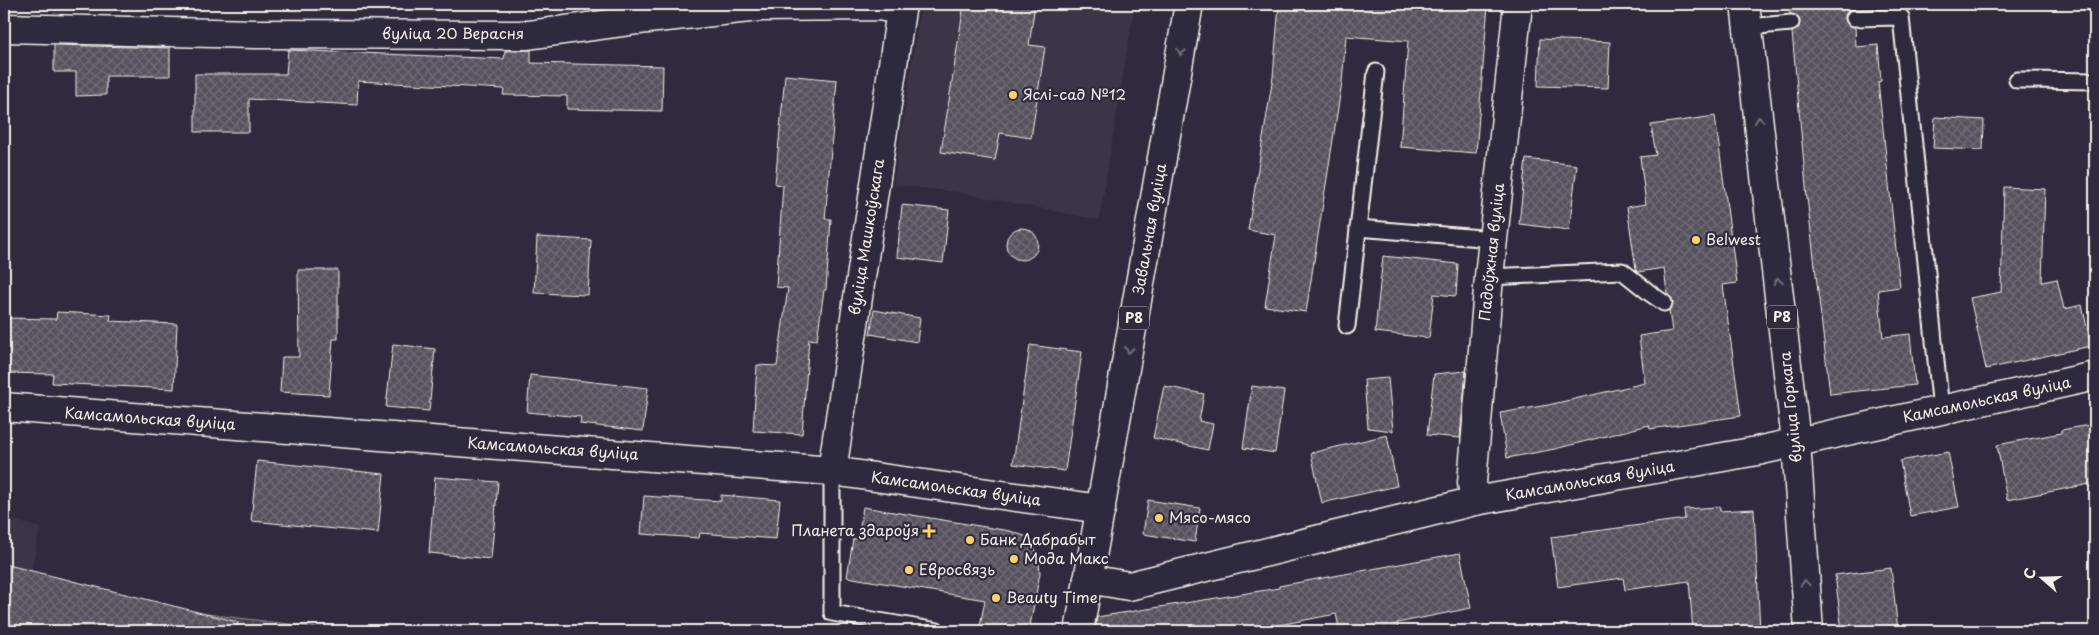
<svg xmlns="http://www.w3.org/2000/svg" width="2099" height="635" viewBox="0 0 2099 635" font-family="'Playpen Sans',sans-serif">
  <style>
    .built { fill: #3b3647 }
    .grass { fill: url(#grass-dots); stroke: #9c989c }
    .building { fill: url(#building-cross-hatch); stroke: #f4f1e8 }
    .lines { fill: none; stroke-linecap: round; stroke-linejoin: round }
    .lane-casing { stroke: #f4f1e8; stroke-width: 19 }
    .street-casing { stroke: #f4f1e8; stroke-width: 31 }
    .primary-casing { stroke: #f4f1e8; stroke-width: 31 }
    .lane { stroke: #2f2a3d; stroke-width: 15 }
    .street { stroke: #2f2a3d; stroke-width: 28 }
    .primary { stroke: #2f2a3d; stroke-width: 28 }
    .oneway { stroke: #747079 }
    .poi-dot { fill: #ffd166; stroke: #2f2a3d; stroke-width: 2 }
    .labels { text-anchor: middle; stroke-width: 4.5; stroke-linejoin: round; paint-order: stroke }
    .shield { fill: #2f2a3d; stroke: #b9b5b5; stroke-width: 1 }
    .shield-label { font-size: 14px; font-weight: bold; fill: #f4f1e8 }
    .street-label { font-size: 15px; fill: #f4f1e8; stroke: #2f2a3d }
    .poi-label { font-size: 15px; fill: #f4f1e8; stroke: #2f2a3d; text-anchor: start }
  </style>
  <defs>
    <pattern id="grass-dots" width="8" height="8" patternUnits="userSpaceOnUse" patternTransform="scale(1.25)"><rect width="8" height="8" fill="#454050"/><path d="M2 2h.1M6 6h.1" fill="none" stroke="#605c69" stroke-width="1.8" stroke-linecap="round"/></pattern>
    <pattern id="building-cross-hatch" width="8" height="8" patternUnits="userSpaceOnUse" patternTransform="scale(1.25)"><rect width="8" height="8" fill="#56525f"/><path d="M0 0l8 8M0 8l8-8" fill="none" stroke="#6f6b76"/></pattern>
  </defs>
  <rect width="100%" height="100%" fill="#2f2a3d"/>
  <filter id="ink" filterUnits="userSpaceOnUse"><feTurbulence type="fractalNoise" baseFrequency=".02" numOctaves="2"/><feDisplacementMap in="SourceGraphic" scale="10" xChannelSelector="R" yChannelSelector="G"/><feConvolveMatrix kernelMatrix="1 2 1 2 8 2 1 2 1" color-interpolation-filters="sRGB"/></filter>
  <g filter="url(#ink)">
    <g class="built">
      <path d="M921 4H1135L1099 220 957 192 893 185Z"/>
      <path d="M4 517 40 528 19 631H4Z"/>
    </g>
    <path class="grass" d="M206 614 345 631H202Z"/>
    <g class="building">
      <path d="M964 4H1035L1029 45 1045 47 1031 138 1000 133 995 160 941 152Z"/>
      <path d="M1279 4H1488L1476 153 1400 147 1408 41 1346 36 1342 82 1306 312 1265 306 1276 235 1248 230 1273 77Z"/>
      <path d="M1789 4H1831V9L1853 7 1846 13 1845 19 1849 26 1855 27 1856 47 1878 45 1881 81 1878 82 1900 287 1878 290 1883 337 1910 334 1915 385 1830 394 1807 198 1792 32 1799 27 1800 22 1795 15 1790 14Z"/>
      <path d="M1540 39 1610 42 1608 88 1538 86Z"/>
      <path d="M54 45 170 48V76H106V95L76 96V72H54Z"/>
      <path d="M288 50 504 59 505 51 531 50V63L663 66 662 111 567 109V96L503 95 504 89 358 81 357 105 249 99V132H195V74H286Z"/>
      <path d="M785 75 837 80 825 219H831L826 290H824L817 340 809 339 802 434 753 431 757 365 777 366 788 288 776 287 783 185 775 184Z"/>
      <path d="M1715 116 1737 283 1723 285 1741 416 1650 429 1649 425 1555 449 1507 458 1500 413 1548 405 1645 383 1639 336 1672 331 1669 311 1673 303 1672 299 1667 294 1664 268 1638 272 1636 270 1627 207 1646 204 1640 157 1656 155 1651 125Z"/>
      <path d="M1935 117 1984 120 1983 150 1933 148Z"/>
      <path d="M1526 159 1577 165 1569 230 1519 224Z"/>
      <path d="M2004 187 2045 189 2042 282 2057 279 2064 309 2082 305 2091 346 1986 369 1970 298 2001 292Z"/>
      <path d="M902 205 949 210 943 263 897 257Z"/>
      <circle cx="1022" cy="244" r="16"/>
      <path d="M537 237 591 240 588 295 534 293Z"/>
      <path d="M1383 256 1458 264 1456 296 1434 294 1429 338 1375 332Z"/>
      <path d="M298 270H338V339H333L329 395 280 392 282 357H299Z"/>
      <path d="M874 310 920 318 917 342 870 334Z"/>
      <path d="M57 312 111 315 110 321 177 324 174 389 52 383 53 374 4 373V318L56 319Z"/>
      <path d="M393 344 435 349 429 411 386 407Z"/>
      <path d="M1030 345 1082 352 1065 471 1013 464Z"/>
      <path d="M1466 371 1460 438 1427 435 1434 374Z"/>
      <path d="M530 375 648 388 643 431 580 424 581 417 527 412Z"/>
      <path d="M1388 378 1393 431 1368 428 1364 380Z"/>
      <path d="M1164 386 1204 394 1199 421 1213 424 1208 450 1153 438Z"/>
      <path d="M1252 386 1284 391 1275 453 1243 448Z"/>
      <path d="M2095 424V483L2007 500 1997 445 2061 433V430Z"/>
      <path d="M1387 435 1397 486 1322 503 1311 453Z"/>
      <path d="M1948 452 1959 507 1910 516 1900 461Z"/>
      <path d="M257 461 384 474 378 533 251 521Z"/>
      <path d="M435 477 498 482 491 559 429 553Z"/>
      <path d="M721 495 780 500 776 539 700 533 699 538 641 534 644 496 721 501Z"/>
      <path d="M1148 500 1200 508 1195 542 1143 534Z"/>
      <path d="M863 507 1010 531 1027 537 1038 554 1040 573 1029 631H979L985 600 847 577 853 539H858Z"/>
      <path d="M1720 507V511L1754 509 1760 631H1693L1689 581 1625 590 1623 578 1558 587 1551 537 1685 519 1684 509Z"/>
      <path d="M1460 553 1471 608 1397 623 1398 631H1340L1336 614 1269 627V631H1095L1097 617 1279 588V586Z"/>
      <path d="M4 564 238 622 237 631H4Z"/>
      <path d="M1891 568 1898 631H1842L1835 575Z"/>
    </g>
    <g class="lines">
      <g class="lane-casing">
        <g id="lane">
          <path d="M1854 18 1901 17 1941 410"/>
          <path d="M1748 27 1791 23"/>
          <path d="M2017 80 2095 81"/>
          <path d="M1358 228 1493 239"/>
          <path d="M1489 277 1622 271 1651 294 1664 303"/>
          <path d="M1347 326 1376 72"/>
          <path d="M832 471V613L938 631"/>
        </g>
      </g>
      <g class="street-casing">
        <g id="street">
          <path d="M4 28 254 34 528 35 638 20 759 7 878 6 901 10"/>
          <path d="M4 407 832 471 1101 509"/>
          <path d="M832 471 902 4"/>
          <path d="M1475 501 1472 483 1489 277 1518 4"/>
          <path d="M1088 579 1129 586 1475 501 1757 451 2095 376"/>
        </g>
      </g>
      <g class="primary-casing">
        <g id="primary">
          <path d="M1745 4 1796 442 1809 631"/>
          <path d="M1079 631 1189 4"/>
        </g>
      </g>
      <use href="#lane" class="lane"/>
      <use href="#street" class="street"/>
      <use href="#primary" class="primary"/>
    </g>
    <defs><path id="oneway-chevron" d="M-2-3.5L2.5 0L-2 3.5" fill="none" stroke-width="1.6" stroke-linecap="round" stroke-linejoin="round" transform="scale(1.25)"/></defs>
    <g class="oneway">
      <use href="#oneway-chevron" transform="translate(1181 52) rotate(100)"/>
      <use href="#oneway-chevron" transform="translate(1759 120) rotate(-97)"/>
      <use href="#oneway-chevron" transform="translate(1778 281) rotate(-97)"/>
      <use href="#oneway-chevron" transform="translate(1129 350) rotate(100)"/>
      <use href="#oneway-chevron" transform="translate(1805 583) rotate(-94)"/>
    </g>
  </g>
  <g class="poi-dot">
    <circle cx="1013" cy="95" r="5"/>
    <circle cx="1696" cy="240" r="5"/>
    <circle cx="1159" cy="518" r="5"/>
    <path d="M926.5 523.5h5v5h5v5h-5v5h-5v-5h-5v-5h5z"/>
    <circle cx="970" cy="540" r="5"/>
    <circle cx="1014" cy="559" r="5"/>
    <circle cx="909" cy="570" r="5"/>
    <circle cx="996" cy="598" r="5"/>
  </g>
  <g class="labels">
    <g class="shield">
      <rect x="1767" y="305.5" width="30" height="23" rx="4"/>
      <rect x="1119" y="306.5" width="30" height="23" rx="4"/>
    </g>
    <g class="shield-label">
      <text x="1782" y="322">Р8</text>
      <text x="1134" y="323">Р8</text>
    </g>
    <g class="street-label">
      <text x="453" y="39">вуліца 20 Верасня</text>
      <text transform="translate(1150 229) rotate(-80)" y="5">Завальная вуліца</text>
      <text transform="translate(867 237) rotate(-81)" y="5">вуліца Машкоўскага</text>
      <text transform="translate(1492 252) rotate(-84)" y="5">Падоўжная вуліца</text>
      <text transform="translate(1987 400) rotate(-12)" y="5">Камсамольская вуліца</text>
      <text transform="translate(1791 407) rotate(-96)" y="5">вуліца Горкага</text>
      <text transform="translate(150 419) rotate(4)" y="5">Камсамольская вуліца</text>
      <text transform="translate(553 449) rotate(4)" y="5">Камсамольская вуліца</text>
      <text transform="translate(1590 481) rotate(-10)" y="5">Камсамольская вуліца</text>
      <text transform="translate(956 489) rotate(8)" y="5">Камсамольская вуліца</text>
    </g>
    <g class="poi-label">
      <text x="1023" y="100">Яслі-сад №12</text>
      <text x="1706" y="245">Belwest</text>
      <text x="1169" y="523">Мясо-мясо</text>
      <text x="919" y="536" text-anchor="end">Планета здароўя</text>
      <text x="980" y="545">Банк Дабрабыт</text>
      <text x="1024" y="564">Мода Макс</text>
      <text x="919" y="575">Евросвязь</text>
      <text x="1006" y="603">Beauty Time</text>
    </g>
  </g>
  <rect width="2099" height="635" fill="none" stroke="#2f2a3d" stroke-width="20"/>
  <rect x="10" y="10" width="2079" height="615" fill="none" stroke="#f4f1e8" stroke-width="2" filter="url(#ink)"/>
  <g transform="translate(2042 578) rotate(290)" stroke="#2f2a3d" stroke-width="4" paint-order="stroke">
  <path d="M0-4L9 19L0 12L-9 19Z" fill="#f4f1e8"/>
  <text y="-8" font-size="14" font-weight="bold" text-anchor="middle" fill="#f4f1e8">С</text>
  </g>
</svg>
